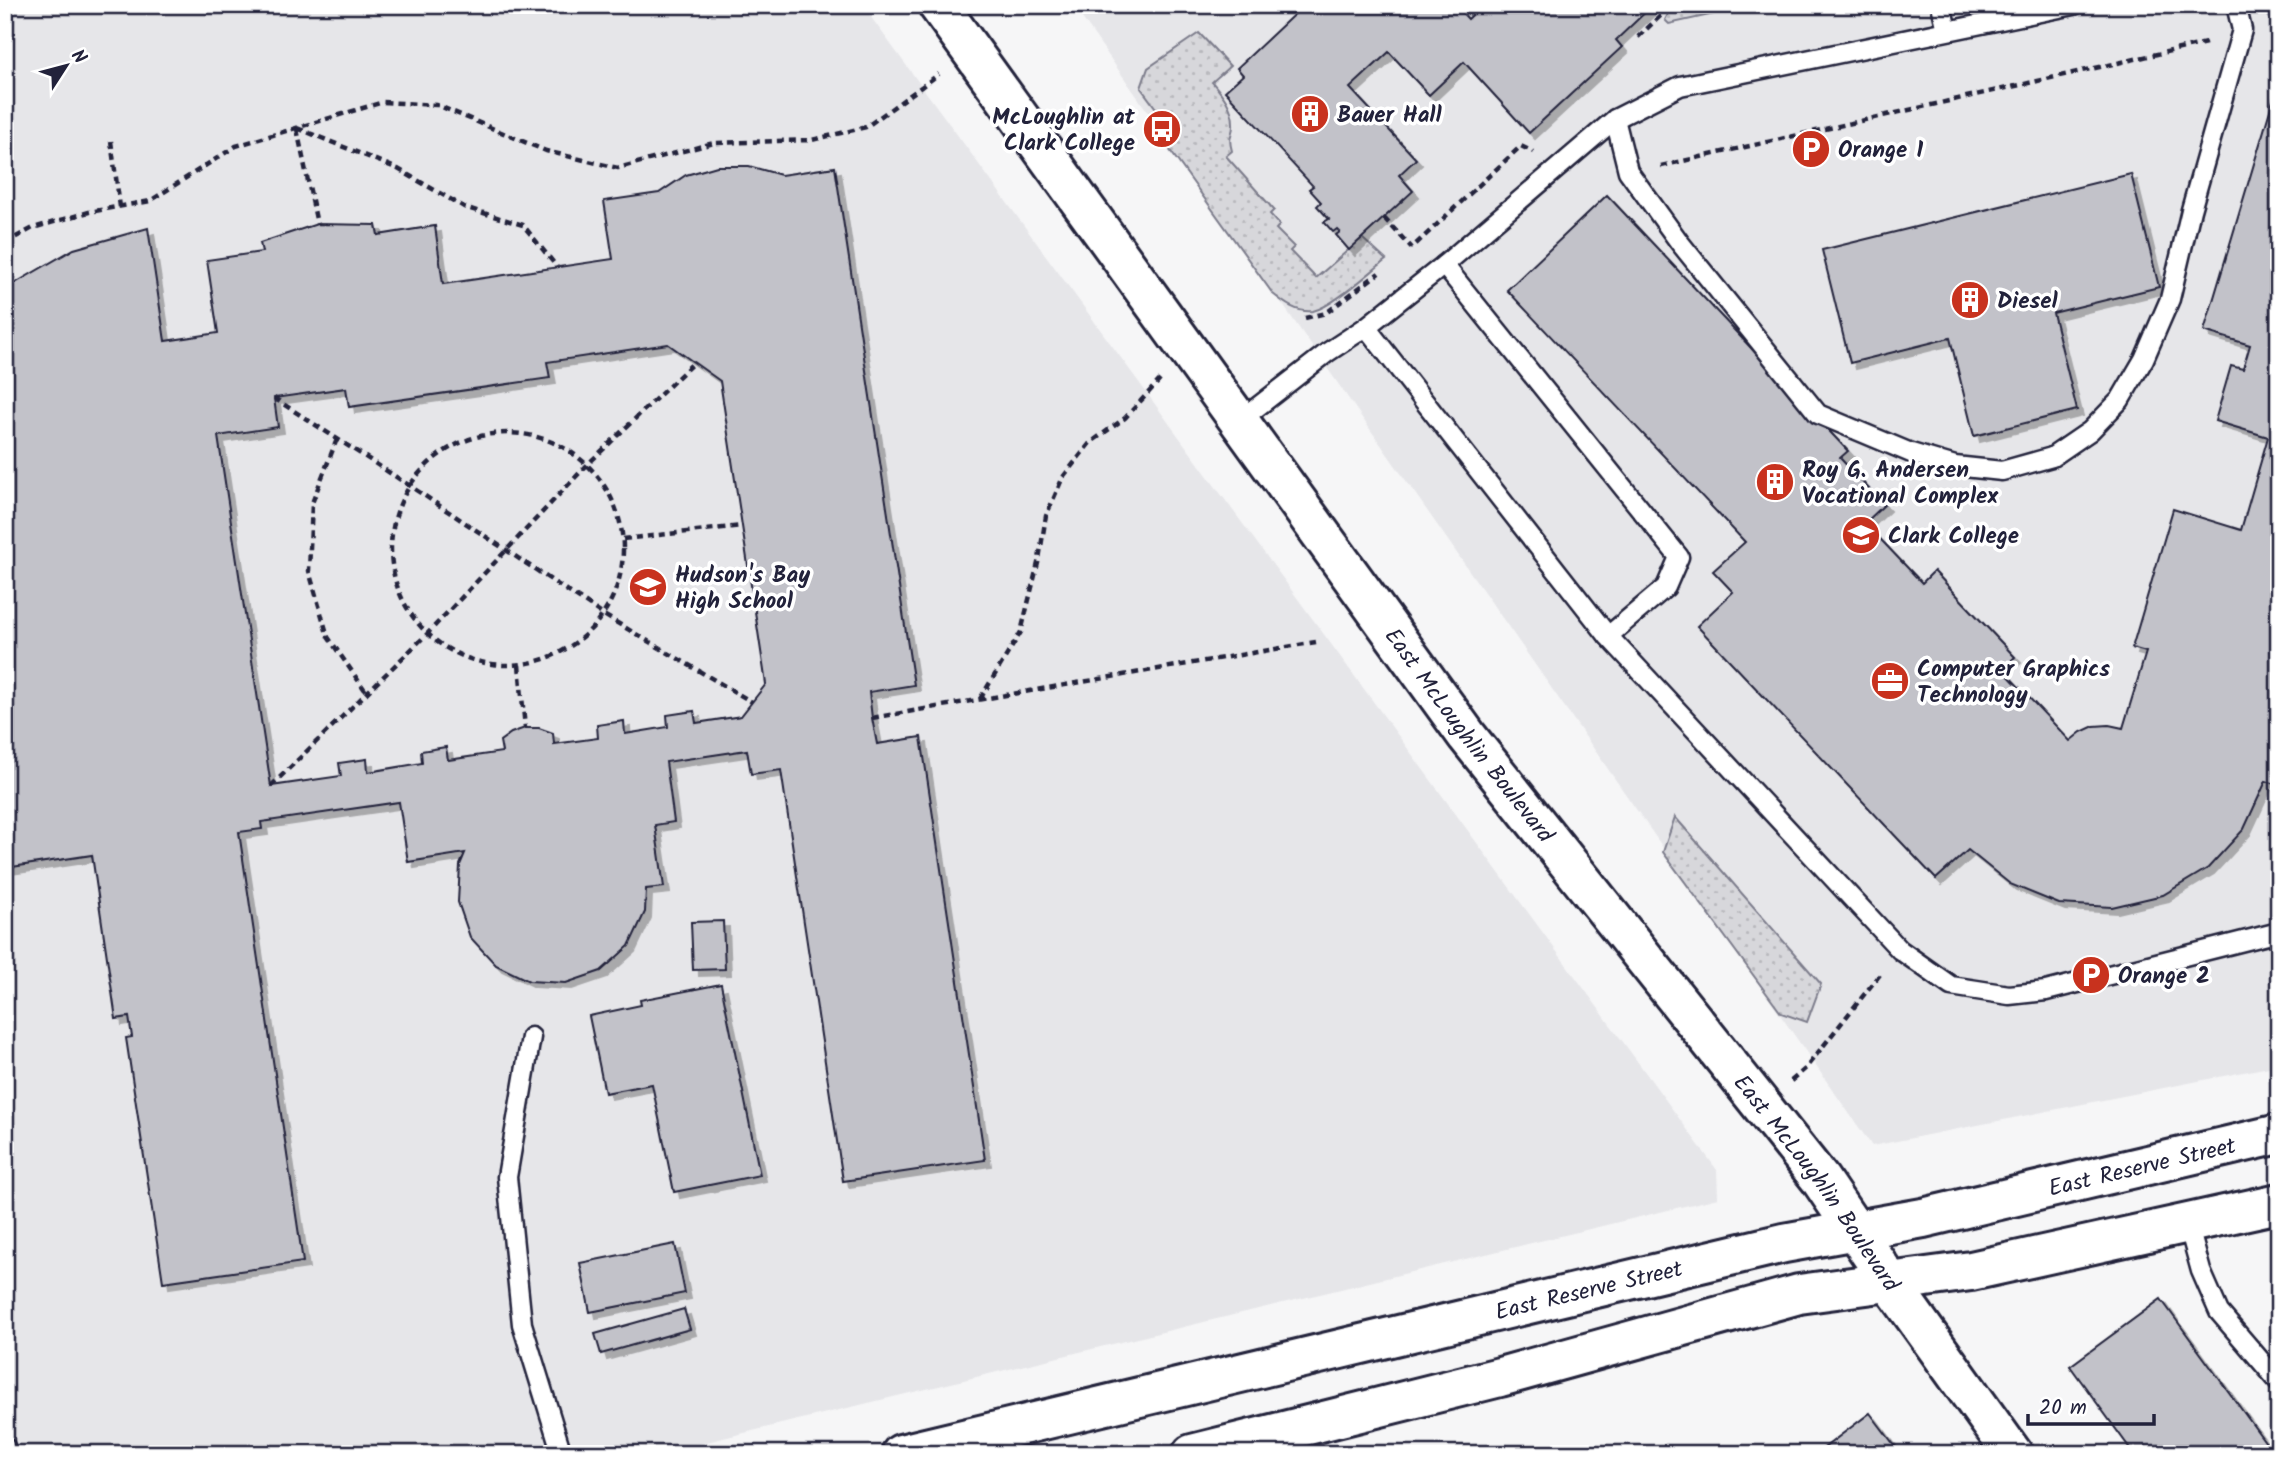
<svg xmlns="http://www.w3.org/2000/svg" width="2284" height="1459" viewBox="0 0 2284 1459" font-family="Kalam,sans-serif">
  <style>
    .built { fill: #e6e6e9 }
    .grass { fill: url(#grass-dots); stroke: #7c7c8b; stroke-width: 2 }
    .building { fill: #c2c2c9; stroke: #22223b; stroke-width: 2; fill-rule: evenodd; filter: url(#shadow) }
    .lines { fill: none; stroke-linecap: round; stroke-linejoin: round }
    .lane-casing { stroke: #22223b; stroke-width: 23 }
    .secondary-casing { stroke: #22223b; stroke-width: 44 }
    .path { stroke: #22223b; stroke-width: 4.5; stroke-dasharray: 7 5; stroke-linecap: butt }
    .lane { stroke: #fff; stroke-width: 18 }
    .secondary { stroke: #fff; stroke-width: 38 }
    .labels { text-anchor: middle; stroke-width: 7; stroke-linejoin: round; paint-order: stroke }
    .poi-label { font-size: 23px; font-weight: bold; fill: #22223b; stroke: #fff; text-anchor: start }
    .street-label { font-size: 23px; fill: #22223b; stroke: #fff }
  </style>
  <defs>
    <pattern id="grass-dots" width="8" height="8" patternUnits="userSpaceOnUse" patternTransform="scale(1.75)"><rect width="8" height="8" fill="#d7d7db"/><path d="M2 2h.1M6 6h.1" fill="none" stroke="#b8b8bd" stroke-width="1.8" stroke-linecap="round"/></pattern>
    <filter id="shadow"><feDropShadow dx="6" dy="6" stdDeviation="0" flood-color="#0004"/></filter>
  </defs>
  <rect width="100%" height="100%" fill="#f6f6f7"/>
  <filter id="ink" filterUnits="userSpaceOnUse"><feTurbulence type="fractalNoise" baseFrequency=".0143" numOctaves="2"/><feDisplacementMap in="SourceGraphic" scale="14" xChannelSelector="R" yChannelSelector="G"/><feConvolveMatrix kernelMatrix="1 2 1 2 8 2 1 2 1" color-interpolation-filters="sRGB"/></filter>
  <g filter="url(#ink)">
    <g class="built">
      <path d="M5 5H862L1717 1170 1718 1198 657 1454H5Z"/>
      <path d="M1073 5H2279V1065L1872 1146Z"/>
    </g>
    <g class="grass">
      <path d="M1677 5H1755L1669 24 1665 20 1668 14Z"/>
      <path d="M1199 33 1230 66 1212 82C1222 94 1233 107 1233 123 1234 135 1227 134 1232 151L1226 156 1274 210 1270 214 1280 225 1276 229 1294 247 1290 251 1316 278 1362 238 1386 260C1369 273 1332 307 1313 311 1297 313 1284 303 1273 294L1164 142 1175 134 1141 88 1148 68Z"/>
      <path d="M1675 817 1821 984 1807 1022 1781 1013 1663 852Z"/>
    </g>
    <g class="building">
      <path d="M1304 5H1455L1468 19 1483 5H1653L1616 40 1622 47 1529 133 1464 62 1429 95 1389 52 1350 88 1416 159 1399 175 1413 191 1349 250 1336 235 1340 232 1337 229 1333 232 1324 222 1329 219 1317 206 1321 202 1309 189 1313 186 1225 91 1243 75 1237 68Z"/>
      <path d="M2279 80V785L2266 781 2244 829 2208 868 2163 895 2112 907 2059 904 2010 884 1968 850 1936 879 1697 626 1733 592 1713 571 1745 542 1507 290 1607 195 1848 451 1840 458 1884 505 1865 523 1922 583 1934 571 2015 657 2002 669 2070 741 2081 732 2094 726 2109 725 2123 728 2146 652 2132 648 2173 509 2241 530 2268 437 2215 421 2231 366 2243 369 2250 345 2204 331Z"/>
      <path d="M717 166H749L781 175 835 167 914 685 869 692 872 718 877 744 921 737 985 1160 843 1181 781 770 751 774 747 750 666 762 674 822 655 825 664 887 646 889 645 912 629 946 601 971 566 983 529 981 496 965 470 937 458 902 460 865 465 853 408 862 399 802 261 822 262 829 239 832 303 1262 163 1282 126 1038 132 1037 129 1017 116 1019 92 855 5 868V289L74 249 148 228 165 341 218 333 207 260 262 252 260 243 317 224 376 225 378 235 435 226 443 284 613 259 604 201 659 193 686 175ZM668 344 720 381 766 684 741 716 696 723 694 711 667 715 668 727 625 734 624 721 597 725 598 738 554 744 553 733 539 728H525L511 733 500 741 502 752 448 760 446 747 421 751 422 763 368 772 367 759 339 763 341 776 271 786 218 436 278 427 274 398 346 388 349 407 550 378 547 362Z"/>
      <path d="M2131 174 2159 287 2053 313 2077 410 1974 436 1950 338 1850 363 1822 250Z"/>
      <path d="M723 921 725 969 693 970 691 922Z"/>
      <path d="M721 984 760 1175 674 1192 652 1084 605 1093 589 1016 641 1005 640 1000Z"/>
      <path d="M675 1244 685 1293 590 1312 580 1263Z"/>
      <path d="M2161 1299 2274 1454H2134L2070 1366Z"/>
      <path d="M684 1309 690 1329 601 1354 595 1334Z"/>
      <path d="M1870 1413 1901 1454H1816Z"/>
    </g>
    <g class="lines">
      <g class="lane-casing">
        <g id="lane">
          <path d="M1941 5 1947 30"/>
          <path d="M1615 119 1628 171 1680 243 1818 414 1911 453 1955 466 2002 471 2052 457 2090 431 2120 400 2144 359 2170 299 2191 210 2242 30 2236 5"/>
          <path d="M1444 265 1679 557 1666 587 1608 636"/>
          <path d="M1366 327 1608 636 1900 950 1951 986 2009 995 2046 991 2279 932"/>
          <path d="M1238 422 1328 352 1366 327 1444 265 1615 119 1680 86 2074 5"/>
          <path d="M531 1037 507 1177 522 1324 562 1454"/>
          <path d="M2188 1224 2201 1271 2219 1312 2279 1382"/>
          <path d="M5 1447 6 1454"/>
        </g>
      </g>
      <g class="secondary-casing">
        <g id="secondary">
          <path id="s1" d="M938 5 1467 736 1820 1179 1889 1281 2013 1454"/>
          <path id="s2" d="M901 1454 1784 1243 1923 1218 2279 1134"/>
          <path d="M1192 1454 1500 1377 1799 1294 1971 1271 2279 1203"/>
        </g>
      </g>
      <g class="path">
        <path d="M2267 15 2279 8"/>
        <path d="M1638 37 1672 5"/>
        <path d="M297 128 398 169 464 207 523 225 557 267"/>
        <path d="M297 129 317 224"/>
        <path d="M111 141 120 207"/>
        <path d="M1661 166 2206 43"/>
        <path d="M1384 218 1412 248"/>
        <path d="M5 243 33 228 89 212 150 201 236 146 383 102 437 105 546 151 618 168 714 143 812 140 866 127 939 74"/>
        <path d="M1416 244 1521 146 1533 152"/>
        <path d="M1305 318 1326 313 1379 273"/>
        <path d="M274 398 410 486 602 614 752 702"/>
        <circle cx="507" cy="549" r="116"/>
        <path d="M337 439 312 503 309 571 328 637 367 693"/>
        <path d="M623 539 742 526"/>
        <path d="M519 665 525 728"/>
        <path d="M980 699 1021 632 1039 559 1046 516 1063 477 1090 443 1125 418 1160 380"/>
        <path d="M872 718 1316 642"/>
        <path d="M271 786 427 634 588 464 694 362"/>
        <path d="M1791 1081 1805 1069 1882 972"/>
      </g>
      <use href="#lane" class="lane"/>
      <use href="#secondary" class="secondary"/>
    </g>
  </g>
  <defs>
    <g id="building-disc" transform="scale(2.0125)"><circle r="9.5" fill="#c8321e" stroke="#fff"/><path d="M-4-6H4V6H1V3H-1V6H-4ZM-2.5-4.3h1.7v1.8h-1.7ZM.8-4.3h1.7v1.8H.8ZM-2.5-1h1.7V.8h-1.7ZM.8-1h1.7V.8H.8Z" fill="#fff"/></g>
    <g id="bus-disc" transform="scale(2.0125)"><circle r="9.5" fill="#c8321e" stroke="#fff"/><path d="M-5-6H5V4H4V6H2V4H-2V6H-4V4H-5ZM-3.5-4V0h7V-4ZM-3.5 1.2v1.5H-2V1.2ZM2 1.2v1.5H3.5V1.2Z" fill="#fff"/></g>
    <g id="parking-disc" transform="scale(2.0125)"><circle r="9.5" fill="#c8321e" stroke="#fff"/><path d="M-3.5-5.5H1a3.5 3.5 0 0 1 0 7H-1V5.5H-3.5ZM-1-3.4V-.6H.8a1.4 1.4 0 0 0 0-2.8Z" fill="#fff"/></g>
    <g id="university-disc" transform="scale(2.0125)"><circle r="9.5" fill="#c8321e" stroke="#fff"/><path d="M0-5L7-2L0 1L-7-2ZM-4 1L0 2.5L4 1V4Q0 6-4 4Z" fill="#fff"/></g>
    <g id="school-disc" transform="scale(2.0125)"><circle r="9.5" fill="#c8321e" stroke="#fff"/><path d="M0-5L7-2L0 1L-7-2ZM-4 1L0 2.5L4 1V4Q0 6-4 4Z" fill="#fff"/></g>
    <g id="office-disc" transform="scale(2.0125)"><circle r="9.5" fill="#c8321e" stroke="#fff"/><path d="M-6-3h4V-5.5h4V-3h4V5H-6ZM-1-4.5V-3h2v-1.5ZM-6 0V1H6V0Z" fill="#fff"/></g>
  </defs>
  <g fill-rule="evenodd">
    <use href="#building-disc" x="1310" y="114"/>
    <use href="#bus-disc" x="1162" y="129"/>
    <use href="#parking-disc" x="1811" y="149"/>
    <use href="#building-disc" x="1970" y="300"/>
    <use href="#building-disc" x="1775" y="482"/>
    <use href="#university-disc" x="1861" y="535"/>
    <use href="#school-disc" x="648" y="587"/>
    <use href="#office-disc" x="1890" y="681"/>
    <use href="#parking-disc" x="2091" y="975"/>
  </g>
  <g class="labels">
    <g class="poi-label">
      <text x="1337" y="122">Bauer Hall</text>
      <text x="1135" y="124" text-anchor="end">McLoughlin at<tspan x="1135" dy="26">Clark College</tspan></text>
      <text x="1838" y="157">Orange 1</text>
      <text x="1997" y="308">Diesel</text>
      <text x="1802" y="477">Roy G. Andersen<tspan x="1802" dy="26">Vocational Complex</tspan></text>
      <text x="1888" y="543">Clark College</text>
      <text x="675" y="582">Hudson's Bay<tspan x="675" dy="26">High School</tspan></text>
      <text x="1917" y="676">Computer Graphics<tspan x="1917" dy="26">Technology</tspan></text>
      <text x="2118" y="983">Orange 2</text>
    </g>
    <g class="street-label">
      <text dy="8" stroke="none"><textPath href="#s1" startOffset="903">East McLoughlin Boulevard</textPath></text>
      <text dy="8" stroke="none"><textPath href="#s2" startOffset="1274">East Reserve Street</textPath></text>
      <text dy="8" stroke="none"><textPath href="#s1" startOffset="1470">East McLoughlin Boulevard</textPath></text>
      <text dy="8" stroke="none"><textPath href="#s2" startOffset="707">East Reserve Street</textPath></text>
    </g>
  </g>
  <rect width="2284" height="1459" fill="none" stroke="#fff" stroke-width="28"/>
  <rect x="14" y="14" width="2256" height="1431" fill="none" stroke="#22223b" stroke-width="2.5" filter="url(#ink)"/>
  <g transform="translate(66 66) rotate(54)" stroke="#ffffff" stroke-width="5" paint-order="stroke">
  <path d="M0-5L12 26L0 18L-12 26Z" fill="#22223b"/>
  <text y="-10" font-size="19" font-weight="bold" text-anchor="middle" fill="#22223b">N</text>
  </g>
  <path d="M2028 1414v10h126v-10" fill="none" stroke="#22223b" stroke-width="3.5"/>
  <text x="2039" y="1414" font-size="21" fill="#22223b" stroke="#ffffff" stroke-width="5" paint-order="stroke">20 m</text>
</svg>
